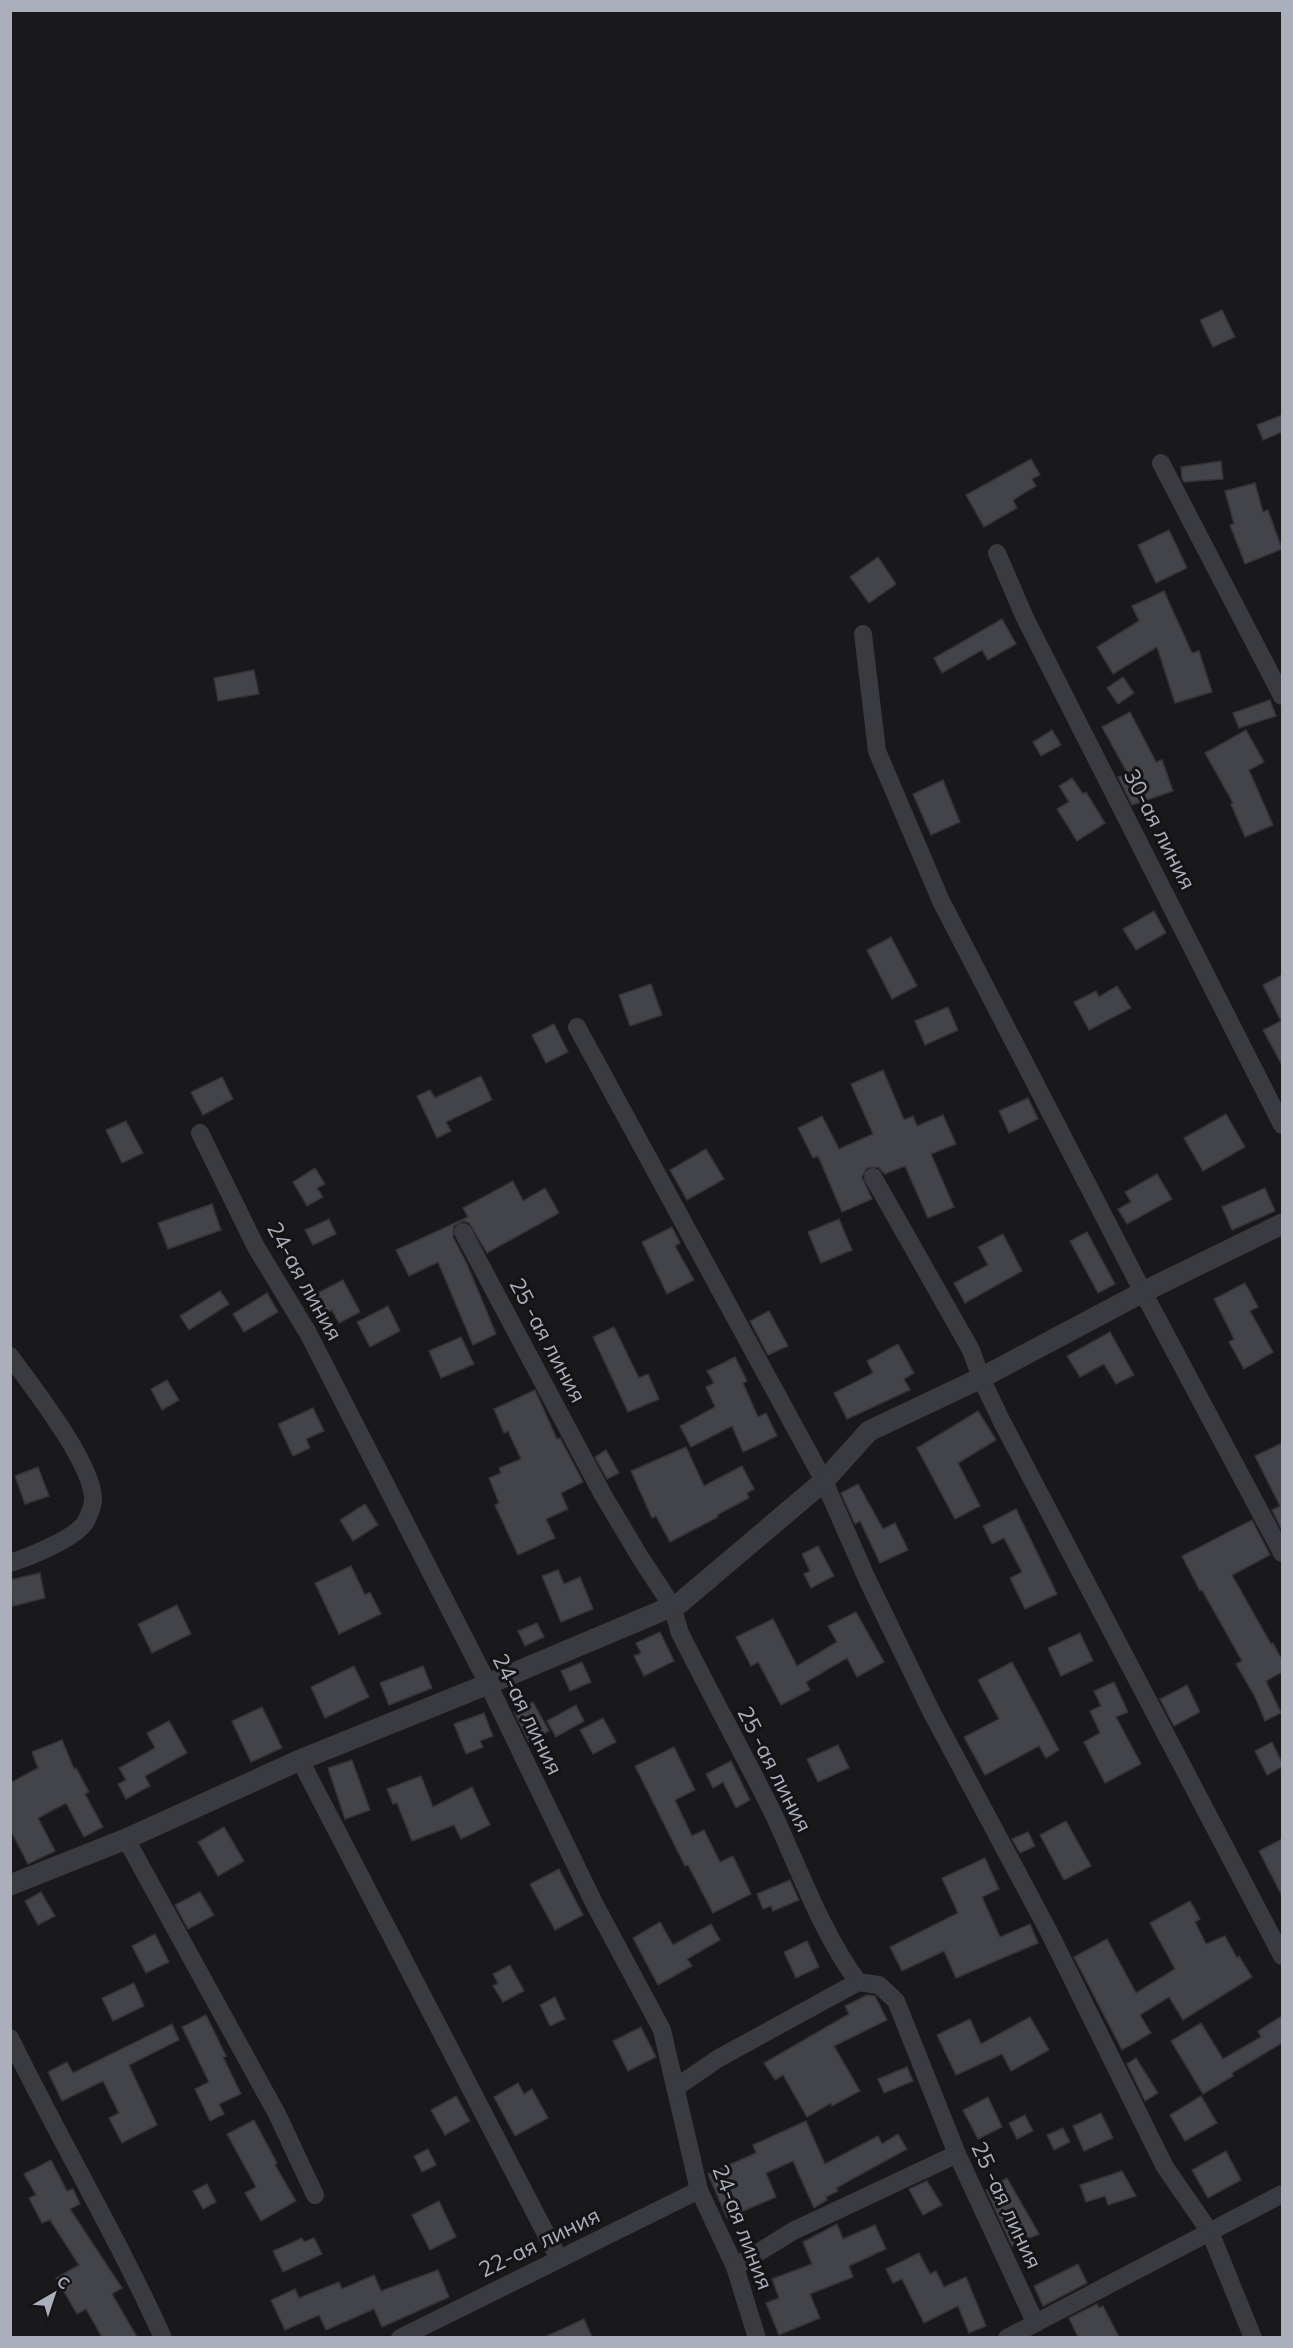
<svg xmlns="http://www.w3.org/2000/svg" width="1293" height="2348" viewBox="0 0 1293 2348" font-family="Mulish,sans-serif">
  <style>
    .building { fill: #434449; stroke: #333338; stroke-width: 1.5 }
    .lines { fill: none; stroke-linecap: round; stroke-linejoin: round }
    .minor { stroke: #3a3b41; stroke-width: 18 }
    .tertiary { stroke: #3a3b41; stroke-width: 21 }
    .labels { text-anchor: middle; stroke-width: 6; stroke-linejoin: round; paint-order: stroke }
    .street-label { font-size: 22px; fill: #abafbc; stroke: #141417 }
  </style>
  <rect width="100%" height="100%" fill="#19191c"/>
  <g class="building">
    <path d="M1222 310 1235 337 1213 347 1200 320Z"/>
    <path d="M1282 415V432L1263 440 1257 425Z"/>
    <path d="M1031 459 1040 475 1032 479 1036 486 1013 500 1017 508 984 527 966 495Z"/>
    <path d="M1221 461 1223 479 1184 482 1182 479 1181 467Z"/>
    <path d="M1255 483 1263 512 1268 510 1282 549 1245 564 1230 525 1234 524 1225 491Z"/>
    <path d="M1169 530 1187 568 1156 583 1138 545Z"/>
    <path d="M878 557 896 584 869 603 850 577Z"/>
    <path d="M1164 591 1192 653 1199 651 1212 692 1175 703 1157 647 1113 674 1097 647 1139 621 1132 606Z"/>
    <path d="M1002 619 1016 644 988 660 982 650 942 673 934 658Z"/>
    <path d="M254 670 259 694 218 701 214 678Z"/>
    <path d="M1123 677 1134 693 1118 704 1107 688Z"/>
    <path d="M1270 700 1276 716 1239 728 1233 713Z"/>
    <path d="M1130 712 1156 762 1162 760 1173 791 1132 805 1118 777 1128 774 1102 727Z"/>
    <path d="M1052 730 1061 745 1041 756 1033 742Z"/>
    <path d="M1246 730 1264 762 1249 770 1273 825 1245 837 1231 804 1233 803 1205 753Z"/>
    <path d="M1072 778 1083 794 1086 792 1105 823 1077 841 1057 809 1069 802 1059 786Z"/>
    <path d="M943 780 960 822 931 835 913 794Z"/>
    <path d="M1154 911 1166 933 1136 950 1123 929Z"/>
    <path d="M891 937 917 986 892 999 867 950Z"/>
    <path d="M1282 975V1065L1263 1030 1281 1021 1263 985Z"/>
    <path d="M651 984 662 1015 630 1026 619 995Z"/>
    <path d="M1117 986 1131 1008 1089 1030 1074 1002 1096 991 1099 997Z"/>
    <path d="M948 1007 958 1030 925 1045 915 1021Z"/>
    <path d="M554 1024 568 1052 546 1063 532 1035Z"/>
    <path d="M883 1070 904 1120 913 1116 917 1126 943 1115 956 1144 931 1154 954 1207 928 1218 905 1166 885 1174 878 1167 867 1168 862 1177 872 1199 842 1212 818 1156 813 1158 798 1128 822 1116 839 1149 873 1134 851 1084Z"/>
    <path d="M481 1076 492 1100 446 1122 451 1131 437 1138 417 1096 430 1090 435 1098Z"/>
    <path d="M222 1077 233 1099 203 1115 191 1092Z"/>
    <path d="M1028 1098 1038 1119 1009 1133 999 1111Z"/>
    <path d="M1226 1114 1245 1147 1203 1171 1184 1138Z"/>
    <path d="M126 1121 143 1153 122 1163 106 1130Z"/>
    <path d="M706 1149 724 1179 687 1200 670 1170Z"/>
    <path d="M315 1168 325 1184 317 1188 323 1197 307 1206 293 1182Z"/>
    <path d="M1157 1174 1172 1199 1127 1224 1118 1209 1131 1202 1125 1192Z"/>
    <path d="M513 1181 523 1201 545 1188 559 1213 487 1253 469 1223 463 1221 454 1226 453 1237 467 1264 496 1334 473 1345 438 1262 409 1276 396 1250 468 1217 463 1208Z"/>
    <path d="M1265 1188 1275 1211 1232 1230 1222 1207Z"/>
    <path d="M212 1204 221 1230 168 1249 158 1223Z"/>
    <path d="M329 1219 336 1234 313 1245 305 1230Z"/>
    <path d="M839 1219 852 1250 821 1263 808 1232Z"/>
    <path d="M672 1227 680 1243 675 1246 694 1280 667 1294 642 1242Z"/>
    <path d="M1087 1232 1115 1284 1098 1293 1070 1241Z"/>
    <path d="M1003 1234 1022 1271 965 1303 954 1283 988 1265 978 1247Z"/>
    <path d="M343 1280 360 1312 339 1323 332 1310 318 1317 308 1298Z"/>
    <path d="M1245 1283 1258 1307 1250 1311 1273 1352 1244 1369 1229 1342 1234 1339 1214 1299Z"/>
    <path d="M220 1291 229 1304 189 1330 180 1316Z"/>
    <path d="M267 1293 278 1312 244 1332 233 1314Z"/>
    <path d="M388 1306 400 1331 370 1347 357 1322Z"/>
    <path d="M769 1311 788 1346 768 1355 750 1321Z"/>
    <path d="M614 1327 639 1378 648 1374 659 1399 628 1412 593 1337Z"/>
    <path d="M1110 1332 1134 1375 1116 1384 1104 1364 1080 1377 1067 1356Z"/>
    <path d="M461 1337 474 1364 441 1378 429 1351Z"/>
    <path d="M898 1344 914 1373 904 1379 910 1390 847 1419 834 1393 873 1373 867 1361Z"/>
    <path d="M735 1357 747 1381 743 1383 758 1417 766 1413 777 1436 743 1452 732 1426 691 1447 680 1426 715 1407 706 1387 714 1383 707 1371Z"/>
    <path d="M167 1380 179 1400 162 1410 151 1389Z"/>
    <path d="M535 1390 557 1439 560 1438 583 1482 561 1493 568 1509 546 1519 555 1538 518 1555 495 1505 499 1503 489 1478 501 1473 499 1468 521 1459 508 1431 504 1433 494 1409Z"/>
    <path d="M313 1408 324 1431 306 1439 310 1448 293 1456 278 1424Z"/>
    <path d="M978 1411 996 1440 958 1463 980 1506 955 1519 917 1448Z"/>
    <path d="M1282 1443V1530L1272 1510 1280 1506 1255 1456Z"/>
    <path d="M686 1447 704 1486 742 1466 754 1489 747 1493 749 1498 717 1515 718 1517 670 1542 656 1516 652 1518 631 1471Z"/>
    <path d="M606 1450 619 1473 607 1479 595 1457Z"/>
    <path d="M38 1467 49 1496 25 1504 15 1476Z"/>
    <path d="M858 1484 883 1529 895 1523 908 1550 880 1563 860 1521 855 1524 841 1493Z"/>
    <path d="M365 1504 378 1525 353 1541 340 1520Z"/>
    <path d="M1016 1509 1057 1594 1025 1609 1010 1578 1022 1572 1004 1538 992 1544 983 1526Z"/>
    <path d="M1252 1520 1270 1555 1232 1575 1271 1644 1273 1643 1282 1660V1672L1266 1681 1281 1713 1265 1721 1255 1697 1236 1664 1242 1661 1202 1590 1200 1591 1182 1556Z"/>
    <path d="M818 1546 834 1576 811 1588 804 1574 810 1571 802 1554Z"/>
    <path d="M351 1566 365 1595 370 1592 381 1614 339 1634 315 1583Z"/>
    <path d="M558 1570 564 1584 580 1577 593 1609 561 1622 542 1576Z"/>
    <path d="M40 1573 45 1598 13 1606 10 1580Z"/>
    <path d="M177 1605 191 1634 152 1653 138 1624Z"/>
    <path d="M856 1612 884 1662 857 1677 847 1658 806 1682 810 1690 781 1705 758 1662 751 1666 736 1637 773 1619 797 1666 837 1642 828 1626Z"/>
    <path d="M537 1623 544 1637 525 1646 518 1631Z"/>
    <path d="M660 1632 674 1661 644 1676 634 1656 641 1653 636 1643Z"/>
    <path d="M1080 1633 1093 1661 1061 1676 1048 1648Z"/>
    <path d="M582 1662 591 1682 570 1691 561 1671Z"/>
    <path d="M1012 1662 1059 1750 1046 1758 1039 1746 985 1775 964 1737 999 1719 978 1680Z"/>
    <path d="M354 1666 369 1697 325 1718 311 1687Z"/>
    <path d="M423 1666 432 1688 389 1705 380 1683Z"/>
    <path d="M1114 1682 1128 1712 1116 1717 1141 1764 1105 1783 1084 1742 1100 1733 1090 1711 1101 1706 1094 1691Z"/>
    <path d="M1187 1685 1200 1712 1174 1726 1160 1699Z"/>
    <path d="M533 1702 549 1731 529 1742 514 1712Z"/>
    <path d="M576 1705 584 1721 556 1737 547 1721Z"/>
    <path d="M262 1707 282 1748 251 1762 232 1721Z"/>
    <path d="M484 1713 493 1736 480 1741 483 1747 466 1754 454 1724Z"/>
    <path d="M603 1718 616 1742 593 1754 580 1730Z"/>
    <path d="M169 1721 187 1753 145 1776 150 1786 126 1799 118 1784 126 1780 119 1768 155 1748 147 1733Z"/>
    <path d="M62 1740 74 1769 76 1768 89 1792 85 1794 103 1827 84 1837 66 1803 38 1818 55 1851 28 1864 10 1829V1783L38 1768 32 1752Z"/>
    <path d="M1272 1742 1282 1763V1767L1267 1775 1255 1751Z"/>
    <path d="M838 1745 849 1768 818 1782 807 1759Z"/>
    <path d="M674 1747 695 1790 675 1800 692 1836 704 1830 720 1862 733 1856 751 1894 713 1913 688 1865 685 1866 635 1766Z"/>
    <path d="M352 1760 370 1810 345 1819 328 1768Z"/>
    <path d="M731 1761 750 1800 736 1808 723 1782 713 1788 706 1774Z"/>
    <path d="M421 1776 433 1807 472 1787 490 1825 461 1839 454 1825 412 1841 397 1803 393 1804 387 1789Z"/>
    <path d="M1066 1821 1091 1866 1064 1880 1040 1835Z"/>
    <path d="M224 1827 244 1861 218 1876 198 1842Z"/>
    <path d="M1028 1832 1035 1846 1020 1853 1012 1839Z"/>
    <path d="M1282 1839V1896L1259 1851Z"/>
    <path d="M985 1858 999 1889 982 1897 1000 1937 1030 1924 1038 1943 956 1978 944 1951 902 1971 890 1947 958 1913 942 1878Z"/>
    <path d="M559 1869 583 1915 555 1930 530 1884Z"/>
    <path d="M790 1880 799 1900 773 1911 771 1906 763 1909 757 1894Z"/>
    <path d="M41 1892 55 1916 38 1925 25 1901Z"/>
    <path d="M200 1892 214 1915 188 1929 175 1905Z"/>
    <path d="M1190 1901 1200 1919 1195 1922 1206 1944 1225 1936 1237 1958 1239 1956 1252 1977 1183 2020 1169 1997 1140 2015 1151 2033 1122 2050 1074 1957 1107 1939 1136 1993 1175 1969 1150 1923Z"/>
    <path d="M660 1922 673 1945 711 1924 720 1940 687 1959 692 1966 658 1985 633 1938Z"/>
    <path d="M155 1934 169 1962 146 1973 132 1946Z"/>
    <path d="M807 1941 819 1967 796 1978 784 1952Z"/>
    <path d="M510 1965 524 1991 503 2002 493 1986 498 1983 493 1974Z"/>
    <path d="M134 1983 144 2006 113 2021 102 1998Z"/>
    <path d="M867 1995 875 1996 887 2020 834 2046 860 2091 832 2106 831 2103 807 2117 783 2075 775 2080 764 2063 849 2014 845 2006Z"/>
    <path d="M555 1997 565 2019 550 2026 540 2005Z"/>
    <path d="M206 2015 226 2056 223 2057 241 2094 219 2104 224 2114 210 2121 195 2089 209 2082 182 2027Z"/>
    <path d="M1282 2016V2043L1232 2073 1233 2076 1203 2094 1171 2041 1201 2023 1223 2059 1261 2037 1258 2031Z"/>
    <path d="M1030 2017 1049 2050 1011 2071 1002 2054 956 2075 937 2035 970 2019 981 2044Z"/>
    <path d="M172 2024 179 2040 129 2065 157 2125 122 2143 109 2118 119 2113 103 2081 62 2101 48 2072 67 2062 73 2073Z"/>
    <path d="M641 2027 656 2057 628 2071 613 2041Z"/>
    <path d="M1136 2058 1158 2093 1145 2101 1127 2064Z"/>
    <path d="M907 2067 913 2081 884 2093 878 2079Z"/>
    <path d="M518 2083 524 2094 532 2089 548 2118 515 2136 494 2097Z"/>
    <path d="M456 2096 470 2121 445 2135 431 2110Z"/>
    <path d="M1201 2096 1217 2123 1185 2141 1170 2115Z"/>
    <path d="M988 2097 1002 2127 978 2139 963 2110Z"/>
    <path d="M1101 2113 1113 2138 1084 2151 1073 2126Z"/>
    <path d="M1025 2115 1033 2131 1017 2139 1009 2123Z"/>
    <path d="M254 2120 277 2163 275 2165 296 2201 261 2221 245 2193 256 2187 227 2134Z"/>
    <path d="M806 2121 825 2164 878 2136 882 2144 898 2134 907 2149 836 2188 838 2191 826 2197 827 2200 814 2208 793 2161 766 2173 776 2197 727 2218 708 2174 756 2153 753 2145Z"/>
    <path d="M1063 2128 1070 2142 1054 2150 1047 2135Z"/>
    <path d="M428 2149 436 2165 422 2172 414 2156Z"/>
    <path d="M1226 2151 1241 2180 1208 2198 1192 2170Z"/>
    <path d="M51 2160 67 2191 73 2189 80 2204 70 2209 122 2288 112 2294 137 2337H102L86 2309 77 2314 56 2278 79 2265 50 2220 42 2223 29 2198 36 2195 24 2174Z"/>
    <path d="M1122 2171 1136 2196 1108 2205 1105 2196 1086 2202 1080 2185Z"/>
    <path d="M1007 2178 1039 2234 1012 2246 986 2190Z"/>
    <path d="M927 2181 942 2205 923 2215 909 2189Z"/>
    <path d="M207 2184 216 2202 203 2209 193 2191Z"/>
    <path d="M439 2201 456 2237 430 2250 412 2215Z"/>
    <path d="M837 2224 843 2239 875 2225 886 2249 849 2266 853 2277 810 2294 820 2318 779 2335 766 2303 779 2298 772 2279 812 2264 803 2242Z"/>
    <path d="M302 2238 304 2242 314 2238 322 2254 283 2272 273 2251Z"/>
    <path d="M919 2253 930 2274 936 2271 944 2287 966 2277 986 2326 969 2333 958 2306 924 2323 902 2279 893 2283 886 2269Z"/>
    <path d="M1078 2264 1087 2283 1043 2306 1034 2286Z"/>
    <path d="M438 2270 449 2297 382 2327 374 2309 326 2330 319 2315 285 2330 271 2300 295 2289 299 2298 339 2282 342 2289 374 2275 381 2291Z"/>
    <path d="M1097 2304 1099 2308 1103 2306 1119 2337H1078L1069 2318Z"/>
    <path d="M584 2319 592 2337H545Z"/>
  </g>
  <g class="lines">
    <g class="minor">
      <path d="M1161 463 1282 696"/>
      <path d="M997 553 1025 618 1282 1125"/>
      <path d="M863 634 877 751 941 901 1143 1292 1282 1553"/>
      <path d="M577 1027 824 1481 867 1579 931 1711 1049 1932 1165 2167 1210 2232 1253 2338"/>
      <path d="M200 1133 256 1247 308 1333 488 1684 594 1903 662 2030 699 2190 735 2267 757 2338"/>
      <path d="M873 1177 971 1350 981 1378 1001 1420 1282 1956"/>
      <path d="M463 1232 603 1495 640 1557 672 1606 680 1633C710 1693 742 1751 772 1811 799 1868 820 1930 858 1982L879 1985 896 2001 957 2154 1035 2322"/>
      <path d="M10 1356C32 1386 93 1464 93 1499 93 1505 89 1516 86 1521 77 1538 29 1557 10 1563"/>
      <path d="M300 1760 559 2259"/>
      <path d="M126 1839 277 2114 315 2195"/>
      <path d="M10 2038C59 2139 117 2236 163 2338"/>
      <path d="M675 2088 719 2058 858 1982"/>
      <path d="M735 2267 793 2231 957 2154"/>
      <path d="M400 2338 699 2190"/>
      <path d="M1007 2338 1282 2194"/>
    </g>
    <path class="tertiary" d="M10 1885 126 1839 300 1760 488 1684 680 1603 824 1481 869 1431 981 1378 1143 1292 1282 1224"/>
  </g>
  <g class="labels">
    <g class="street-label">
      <text transform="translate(1160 829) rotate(63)" y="8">30-ая линия</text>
      <text transform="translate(305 1281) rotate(61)" y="8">24-ая линия</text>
      <text transform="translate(548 1340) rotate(62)" y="8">25 -ая линия</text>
      <text transform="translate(528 1714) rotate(64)" y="8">24-ая линия</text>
      <text transform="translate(775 1769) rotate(63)" y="8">25 -ая линия</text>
      <text transform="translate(1007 2205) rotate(65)" y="8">25 -ая линия</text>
      <text transform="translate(743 2227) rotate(69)" y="8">24-ая линия</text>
      <text transform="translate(539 2242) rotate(-26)" y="8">22-ая линия</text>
    </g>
  </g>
  <rect width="1293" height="2348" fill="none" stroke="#abafbc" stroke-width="24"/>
  <g transform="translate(54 2294) rotate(39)" stroke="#141417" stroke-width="4.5" paint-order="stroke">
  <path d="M0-4.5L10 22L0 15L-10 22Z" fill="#abafbc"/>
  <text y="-9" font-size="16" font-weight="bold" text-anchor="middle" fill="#abafbc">С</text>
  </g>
</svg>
